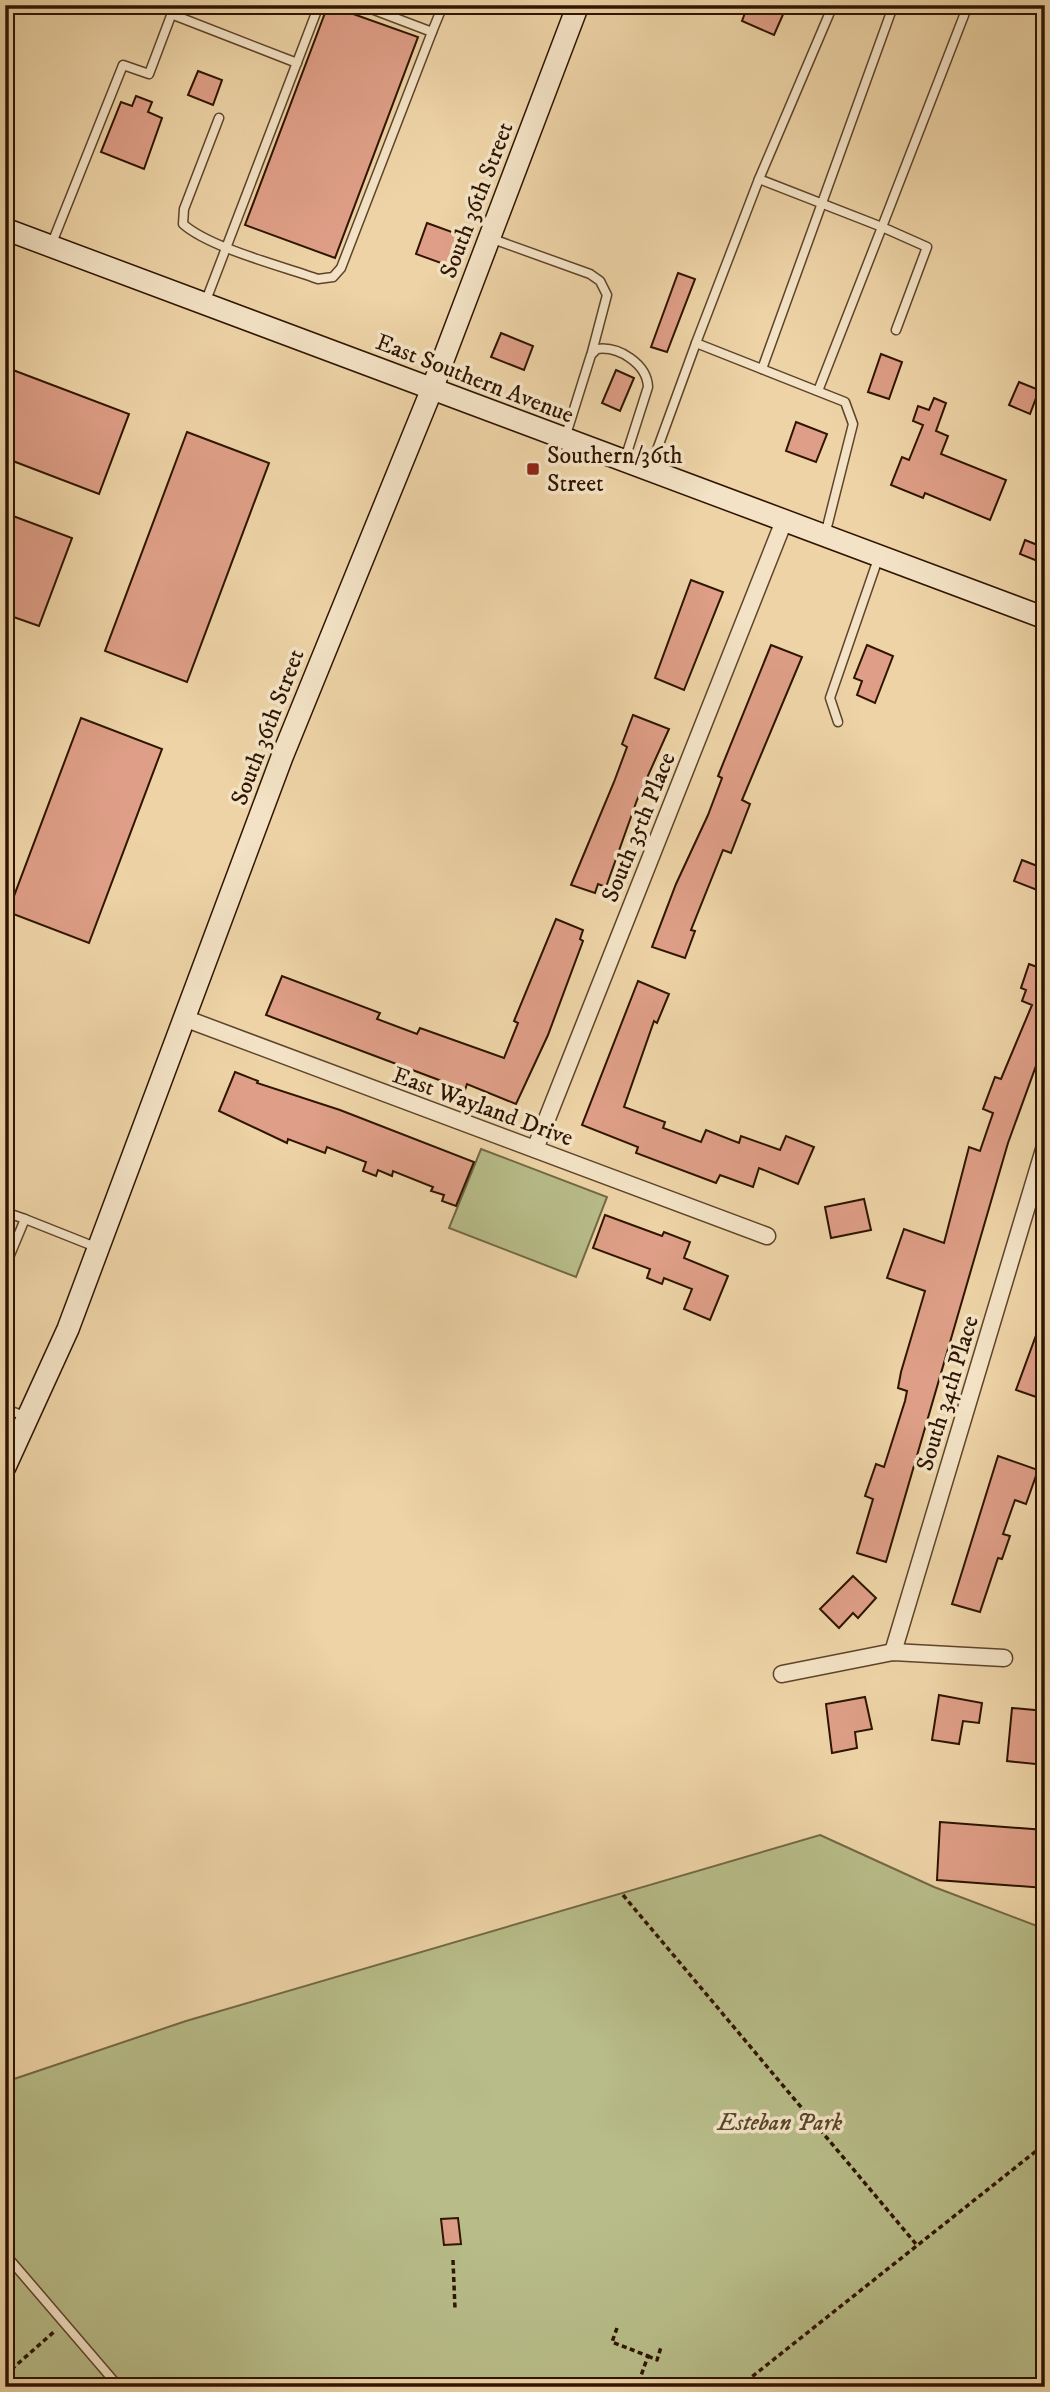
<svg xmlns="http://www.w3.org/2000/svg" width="1050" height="2392" viewBox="0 0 1050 2392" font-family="'IM FELL DW Pica',serif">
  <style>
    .green { fill: #b7bc88; stroke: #736844; stroke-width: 2 }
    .building { fill: #de9e87; stroke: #2f1500; stroke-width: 2 }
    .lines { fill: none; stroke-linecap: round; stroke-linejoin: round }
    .lane-casing { stroke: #5e442a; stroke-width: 11 }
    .street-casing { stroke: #5e442a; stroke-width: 19 }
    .secondary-casing { stroke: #2f1500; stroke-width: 24 }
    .path { stroke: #2f1500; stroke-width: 3.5; stroke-dasharray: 5 3.5; stroke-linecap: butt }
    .lane { stroke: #f3e2c5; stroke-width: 8 }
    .street { stroke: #f3e2c5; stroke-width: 16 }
    .secondary { stroke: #f3e2c5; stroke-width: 21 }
    .poi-dot { fill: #8f2418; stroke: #f3e2c5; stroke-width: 2.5 }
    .labels { text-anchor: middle; stroke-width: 7; stroke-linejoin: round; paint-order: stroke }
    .street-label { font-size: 24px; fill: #2f1500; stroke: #f3e2c5 }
    .poi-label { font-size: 24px; fill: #2f1500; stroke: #f3e2c5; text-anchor: start }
    .park-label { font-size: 24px; font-style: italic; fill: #584729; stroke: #f3e2c5 }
  </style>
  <rect width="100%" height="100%" fill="#edd3a6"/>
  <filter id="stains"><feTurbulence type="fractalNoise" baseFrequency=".00286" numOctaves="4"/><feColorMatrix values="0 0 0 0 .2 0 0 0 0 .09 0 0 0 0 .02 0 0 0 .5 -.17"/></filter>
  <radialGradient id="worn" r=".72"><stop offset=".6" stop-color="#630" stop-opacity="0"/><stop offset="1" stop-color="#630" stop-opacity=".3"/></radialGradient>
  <g class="green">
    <path d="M481 1149 607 1197 576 1277 449 1228Z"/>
    <path d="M820 1835 934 1887 1045 1929V2387H5V2082L186 2021Z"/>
  </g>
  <g class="building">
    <path d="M328 5 418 37 335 258 245 225Z"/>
    <path d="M748 5H773L785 10 774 35 742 21Z"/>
    <path d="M198 71 222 80 213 105 188 95Z"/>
    <path d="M136 96 152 102 148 112 162 118 144 169 101 152 121 102 132 106Z"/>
    <path d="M427 223 463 236 452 267 416 254Z"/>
    <path d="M678 273 695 279 667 352 651 347Z"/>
    <path d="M501 333 533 346 524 370 491 357Z"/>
    <path d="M881 354 902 362 889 399 868 392Z"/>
    <path d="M5 367 129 414 99 494 5 458Z"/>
    <path d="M616 370 634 378 620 411 602 403Z"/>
    <path d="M1019 382 1039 390 1030 414 1009 405Z"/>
    <path d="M934 398 946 403 936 431 948 436 941 454 1006 480 990 520 925 493 923 498 891 485 902 457 909 460 923 425 913 421 918 406 929 410Z"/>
    <path d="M796 422 827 434 816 462 786 451Z"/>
    <path d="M187 432 269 463 187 682 105 651Z"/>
    <path d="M5 513 72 538 39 626 5 614Z"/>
    <path d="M1025 540 1045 548V564L1020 554Z"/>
    <path d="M691 580 723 592 684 690 655 678Z"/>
    <path d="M771 645 802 657 742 800 750 804 731 853 723 850 691 930 695 931 685 958 652 947 676 884 708 815 722 778 718 776Z"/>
    <path d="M867 645 893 656 875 703 857 695 862 681 854 678Z"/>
    <path d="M633 715 669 729 637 800 606 887 598 884 595 893 571 885 614 782 627 747 622 744Z"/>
    <path d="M81 718 162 749 89 943 8 912Z"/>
    <path d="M1022 860 1045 869V893L1014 881Z"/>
    <path d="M556 919 583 930 580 939 583 941 548 1035 516 1104 467 1084 465 1090 439 1080 266 1015 282 976 380 1013 377 1019 417 1034 420 1028 504 1058 518 1023 514 1021Z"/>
    <path d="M1029 964 1045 970V1041L1008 1143 886 1562 857 1553 873 1499 865 1496 876 1464 884 1467 905 1401 907 1391 898 1388 901 1372 925 1291 887 1278 904 1229 944 1243 969 1147 980 1151 993 1113 983 1109 995 1077 1001 1079 1032 1005 1022 1001 1026 990 1021 988Z"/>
    <path d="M638 981 669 994 657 1023 654 1021 624 1107 665 1122 663 1128 701 1142 706 1130 739 1143 741 1136 780 1150 786 1136 814 1147 798 1184 759 1168 753 1187 720 1175 716 1183 636 1153 638 1147 582 1125Z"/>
    <path d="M235 1072 258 1081 257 1083 340 1110 474 1162 456 1206 442 1201 444 1195 431 1191 433 1187 393 1171 392 1176 378 1170 376 1176 363 1171 366 1162 327 1147 325 1153 288 1139 287 1143 219 1111Z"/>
    <path d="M864 1199 871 1230 831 1238 825 1207Z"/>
    <path d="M605 1215 662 1236 664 1232 690 1242 684 1258 728 1276 710 1320 684 1309 692 1289 664 1278 662 1284 647 1278 650 1269 593 1248Z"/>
    <path d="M1042 1319 1045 1320V1400L1016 1390Z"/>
    <path d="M998 1456 1038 1470 1026 1504 1015 1500 1003 1534 1010 1536 1002 1559 998 1558 980 1612 952 1604Z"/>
    <path d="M853 1576 876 1598 858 1618 853 1613 839 1628 820 1609Z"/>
    <path d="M939 1695 982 1703 979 1723 963 1721 959 1744 932 1740Z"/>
    <path d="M865 1697 872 1729 855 1732 857 1748 832 1753 826 1704Z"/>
    <path d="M1012 1708 1045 1711V1765L1007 1761Z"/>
    <path d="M940 1822 1045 1830V1888L937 1880Z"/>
    <path d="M458 2218 461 2244 444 2245 441 2219Z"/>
  </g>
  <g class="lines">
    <g class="lane-casing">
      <g id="lane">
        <path d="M361 5 432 32 443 5"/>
        <path d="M877 5 891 12 896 5"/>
        <path d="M171 14 297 63"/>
        <path d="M219 118 184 209 183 224C210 248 282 266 318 279L333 277 341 268 432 32"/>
        <path d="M759 179 882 227 818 391"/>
        <path d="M490 238 590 274 600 281 607 295 592 352"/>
        <path d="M52 243 123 65 149 74 175 5"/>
        <path d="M205 303 319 5"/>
        <path d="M896 330 927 247 882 227 968 5"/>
        <path d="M696 343 759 179 833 5"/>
        <path d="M762 369 891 12"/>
        <path d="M565 438 591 355 597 349C619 346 647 364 648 387L625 459"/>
        <path d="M650 469 696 343 845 402 853 424 825 535"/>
        <path d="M838 722 830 698 879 556"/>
        <path d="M5 1212 25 1219"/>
        <path d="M5 1267 25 1219 98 1248"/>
        <path d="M5 1409 25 1416"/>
        <path d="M5 2254 119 2387"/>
      </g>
    </g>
    <g class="street-casing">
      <g id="street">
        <path d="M184 1018 767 1236"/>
        <path d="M535 1149 784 521"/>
        <path d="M893 1652 1045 1146"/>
        <path d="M782 1674 893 1652 1004 1658"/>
      </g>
    </g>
    <g class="secondary-casing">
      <g id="secondary">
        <path d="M5 229 1045 618"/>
        <path d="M5 1467 68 1329 282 757 432 389 578 5"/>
      </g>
    </g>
    <g class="path">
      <path d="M623 1895 916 2244"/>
      <path d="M453 2260 455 2309"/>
      <path d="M617 2328 612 2342 648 2356 637 2387"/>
      <path d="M648 2356 657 2360 661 2347"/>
      <path d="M5 2375 56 2330"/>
      <path d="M442 2387 488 2382 517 2387"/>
      <path d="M739 2387 1045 2144"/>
    </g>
    <use href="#lane" class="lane"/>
    <use href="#street" class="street"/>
    <use href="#secondary" class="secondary"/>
  </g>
  <rect class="poi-dot" x="526" y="462" width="14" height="14" rx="3.5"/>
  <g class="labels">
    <g class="street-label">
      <text transform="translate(476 200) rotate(-69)" y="8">South 36th Street</text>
      <text transform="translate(475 378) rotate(21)" y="8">East Southern Avenue</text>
      <text transform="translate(267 727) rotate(-69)" y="8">South 36th Street</text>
      <text transform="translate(638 827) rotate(-68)" y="8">South 35th Place</text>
      <text transform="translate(483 1106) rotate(20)" y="8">East Wayland Drive</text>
      <text transform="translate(947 1393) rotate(-73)" y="8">South 34th Place</text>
    </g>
    <g class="poi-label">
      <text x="547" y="463">Southern/36th<tspan x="547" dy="28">Street</tspan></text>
    </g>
    <g class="park-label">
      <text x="780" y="2130">Esteban Park</text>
    </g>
  </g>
  <rect width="1050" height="2392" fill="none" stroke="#edd3a6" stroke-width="28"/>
  <rect x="7" y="7" width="1036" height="2378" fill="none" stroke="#2f1500" stroke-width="3.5"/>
  <rect x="14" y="14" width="1022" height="2364" fill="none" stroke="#2f1500" stroke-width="2"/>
  <rect width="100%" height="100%" filter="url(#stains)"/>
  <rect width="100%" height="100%" fill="url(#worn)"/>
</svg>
